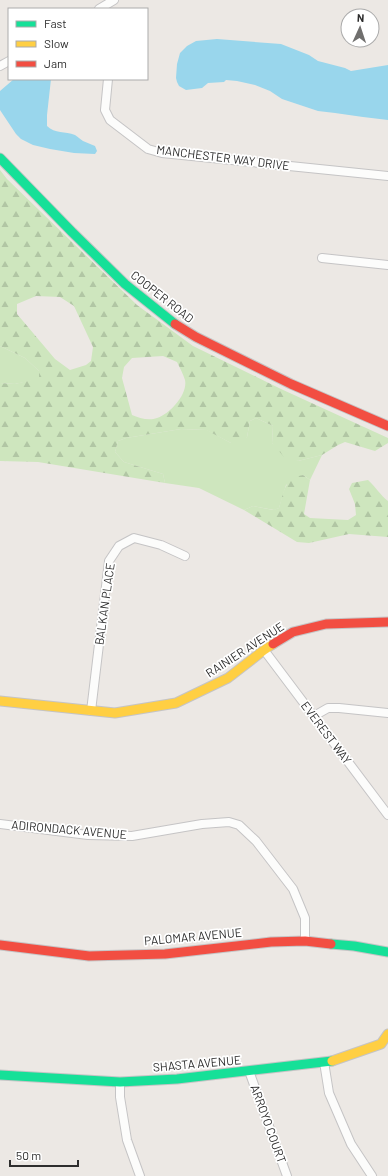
<svg xmlns="http://www.w3.org/2000/svg" width="388" height="1176" viewBox="0 0 388 1176" font-family="Barlow,sans-serif">
  <style>
    .grass { fill: #cee6be }
    .forest { fill: url(#forest-firs); fill-rule: evenodd }
    .water { fill: #99d6ec }
    .lines { fill: none; stroke-linecap: round; stroke-linejoin: round }
    .street-casing { stroke: #c5c4c5; stroke-width: 10 }
    .fast-casing { stroke: #c5c4c5; stroke-width: 11 }
    .slow-casing { stroke: #c5c4c5; stroke-width: 11 }
    .jam-casing { stroke: #c5c4c5; stroke-width: 11 }
    .street { stroke: #fcfcfb; stroke-width: 8 }
    .fast { stroke: #16e098; stroke-width: 9 }
    .slow { stroke: #ffcf43; stroke-width: 9 }
    .jam { stroke: #f24e42; stroke-width: 9 }
    .labels { text-anchor: middle; stroke-width: 3.5; stroke-linejoin: round; paint-order: stroke }
    .street-label { font-size: 12px; fill: #2e2e2e; stroke: #fff }
  </style>
  <defs>
    <pattern id="forest-firs" width="22" height="20" patternUnits="userSpaceOnUse"><rect width="22" height="20" fill="#cee6be"/><path d="M5 1l3.5 6h-7zM16 11l3.5 6h-7z" fill="#b1c6a4"/></pattern>
  </defs>
  <rect width="100%" height="100%" fill="#ece8e4"/>
  <g class="grass">
    <path d="M0 346 25 358 39 371V379L15 384 0 383Z"/>
    <path d="M256 418 273 426 272 443 298 461 322 455 310 480 303 475 286 485 279 508 274 510 253 506 244 510 199 488 165 483 163 474 124 462 115 452 118 441 126 438 181 429 207 430 231 443 247 437 250 421Z"/>
  </g>
  <g class="forest">
    <path d="M0 170 7 179 137 305 193 346 281 389 388 438V443L375 451 345 442 338 445 322 455 298 461 284 457 272 443 273 426 256 418 250 421 247 437 240 443H231L206 430 181 429 126 438 118 441 115 452 124 462 163 474 165 483 38 462 0 461V383L15 384 39 378V371L25 358 0 346ZM36 296 60 297 74 306 93 347 91 361 86 365 70 370 55 359 17 314V304ZM163 356 177 362C180 368 183 374 185 380 188 394 170 414 157 418 149 421 139 418 132 415L122 378 124 367 132 358Z"/>
    <path d="M303 475 310 480 304 514 310 518 348 520 356 515 355 504 349 489 352 483 368 480C376 487 380 495 388 501V537L349 534 309 543 297 542 244 510 253 506 273 510 279 508C284 492 284 478 303 475Z"/>
  </g>
  <g class="water">
    <path d="M217 39 281 44 309 55 318 61 345 68 351 71 388 65V120L363 117 335 113 318 111 282 99 270 91 255 85 237 81 226 80 224 82 208 83 202 88 186 90 179 86 177 82 176 78 177 64 180 53 187 46 196 41Z"/>
    <path d="M14 79H51L47 115V126C55 134 65 131 75 135 78 137 80 139 83 141 87 143 91 144 95 146L97 151 95 154 74 153 50 149 33 145 21 139 16 134 0 110V91Z"/>
  </g>
  <g class="lines">
    <g class="street-casing">
      <g id="street">
        <path d="M99 9 114 0"/>
        <path d="M0 66 9 61"/>
        <path d="M108 79 105 110 110 120 148 149 162 153 388 176"/>
        <path d="M322 258 388 265"/>
        <path d="M264 650 388 815"/>
        <path d="M91 711 109 561 119 546 134 538 161 545 185 556"/>
        <path d="M314 716 328 708H339L388 713"/>
        <path d="M0 824 88 835 132 836 202 824 229 822 239 825 256 841 293 889 305 918V941"/>
        <path d="M324 1062 329 1093 351 1144 372 1176"/>
        <path d="M249 1071 287 1176"/>
        <path d="M120 1082V1097L127 1140 140 1176"/>
      </g>
    </g>
    <g class="fast-casing">
      <g id="fast">
        <path d="M0 158 72 232 125 284 175 324"/>
        <path d="M331 944 354 946 388 952"/>
        <path d="M0 1075 120 1082 177 1079 332 1061"/>
      </g>
    </g>
    <g class="slow-casing">
      <g id="slow">
        <path d="M0 701 115 713 176 703 228 678 264 650 273 644"/>
        <path d="M332 1061 381 1044 388 1034"/>
      </g>
    </g>
    <g class="jam-casing">
      <g id="jam">
        <path d="M175 324 196 337 291 384 388 426"/>
        <path d="M273 644 293 632 326 624 388 622"/>
        <path d="M0 945 89 956 165 954 271 942 305 941 331 944"/>
      </g>
    </g>
    <use href="#street" class="street"/>
    <use href="#fast" class="fast"/>
    <use href="#slow" class="slow"/>
    <use href="#jam" class="jam"/>
  </g>
  <g class="labels">
    <g class="street-label">
      <text transform="translate(223 158) rotate(7)" y="4">MANCHESTER WAY DRIVE</text>
      <text transform="translate(162 297) rotate(38)" y="4">COOPER ROAD</text>
      <text transform="translate(105 604) rotate(-82)" y="4">BALKAN PLACE</text>
      <text transform="translate(245 650) rotate(-33)" y="4">RAINIER AVENUE</text>
      <text transform="translate(326 733) rotate(53)" y="4">EVEREST WAY</text>
      <text transform="translate(69 830) rotate(5)" y="4">ADIRONDACK AVENUE</text>
      <text transform="translate(193 937) rotate(-5)" y="4">PALOMAR AVENUE</text>
      <text transform="translate(197 1064) rotate(-5)" y="4">SHASTA AVENUE</text>
      <text transform="translate(268 1124) rotate(70)" y="4">ARROYO COURT</text>
    </g>
  </g>
  <rect x="8" y="8" width="140" height="72" fill="#ffffff" stroke="#ababab"/>
  <rect x="16" y="21" width="20" height="6" fill="#16e098" stroke="#ababab"/>
  <text x="44" y="28" font-size="12" fill="#2e2e2e">Fast</text>
  <rect x="16" y="41" width="20" height="6" fill="#ffcf43" stroke="#ababab"/>
  <text x="44" y="48" font-size="12" fill="#2e2e2e">Slow</text>
  <rect x="16" y="61" width="20" height="6" fill="#f24e42" stroke="#ababab"/>
  <text x="44" y="68" font-size="12" fill="#2e2e2e">Jam</text>
  <g transform="translate(360 28) rotate(3)"><circle r="19" fill="#ffffff" stroke="#ababab"/>
  <path d="M0-3L7 15L0 10L-7 15Z" fill="#706f6e"/>
  <text y="-6" font-size="11" font-weight="bold" text-anchor="middle" fill="#2e2e2e">N</text>
  </g>
  <path d="M10 1160v6h68v-6" fill="none" stroke="#2e2e2e" stroke-width="2"/>
  <text x="16" y="1160" font-size="12" fill="#2e2e2e" stroke="#ffffff" stroke-width="3" paint-order="stroke">50 m</text>
</svg>
